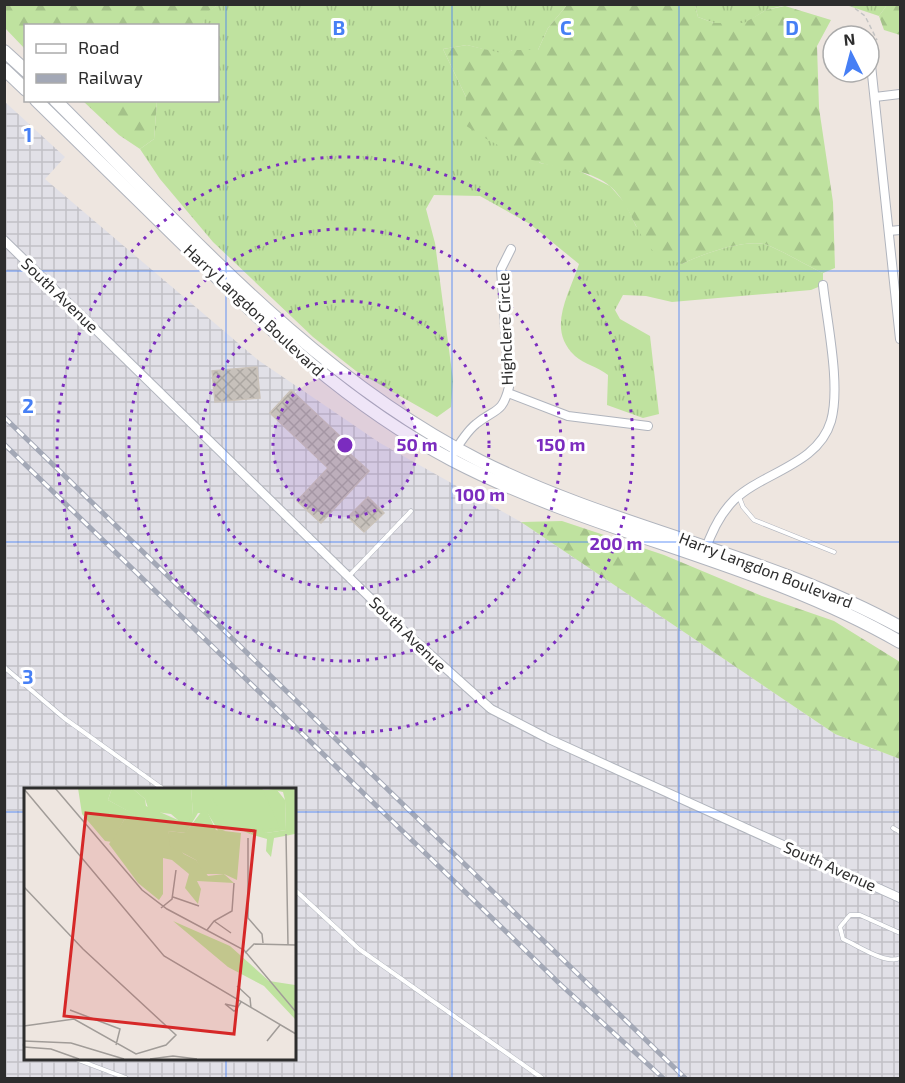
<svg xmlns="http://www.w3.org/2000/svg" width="905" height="1083" viewBox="0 0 905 1083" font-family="'Exo 2',sans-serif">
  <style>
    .industrial { fill: url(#industrial-grid); fill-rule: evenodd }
    .grass { fill: url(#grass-tufts) }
    .forest { fill: url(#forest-firs) }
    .building { fill: url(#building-cross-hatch); stroke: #cac2b9; stroke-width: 1.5 }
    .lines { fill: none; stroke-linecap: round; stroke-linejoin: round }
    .service-casing { stroke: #b0b4bd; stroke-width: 5 }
    .minor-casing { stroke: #b0b4bd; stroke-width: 10 }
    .secondary-casing { stroke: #b0b4bd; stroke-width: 14 }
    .path { stroke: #c4c4c4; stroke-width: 1.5; stroke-dasharray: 4.5 3; stroke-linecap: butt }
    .service { stroke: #fff; stroke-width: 4 }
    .minor { stroke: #fff; stroke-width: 8 }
    .secondary { stroke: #fff; stroke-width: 12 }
    .rail-casing { stroke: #a3a8b6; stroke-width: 5 }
    .rail { stroke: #fff; stroke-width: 3; stroke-dasharray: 9; stroke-linecap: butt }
    .grid { fill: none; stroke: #467ff5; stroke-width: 1.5; stroke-opacity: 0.55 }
    .ring { fill: none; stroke: #7b2cbf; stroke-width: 3; stroke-dasharray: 3 6 }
    .labels { text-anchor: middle; stroke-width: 6; stroke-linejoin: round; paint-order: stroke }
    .street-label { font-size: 16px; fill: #2d2d2d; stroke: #fff }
    .inset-road { fill: none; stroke: #a19c98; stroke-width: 1.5 }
    .view { fill: #d62828; fill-opacity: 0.15; stroke: #d62828; stroke-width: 3 }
    .inset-edge { fill: none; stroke: #2d2d2d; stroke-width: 3 }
    .grid-label { font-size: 20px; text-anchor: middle; font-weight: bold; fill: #467ff5; stroke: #fff; stroke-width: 6; stroke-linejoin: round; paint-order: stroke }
    .centre { fill: #7b2cbf; stroke: #fff; stroke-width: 3 }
    .ring-label { font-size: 18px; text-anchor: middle; font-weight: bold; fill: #7b2cbf; stroke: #fff; stroke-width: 6; stroke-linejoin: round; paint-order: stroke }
  </style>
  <defs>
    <pattern id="industrial-grid" width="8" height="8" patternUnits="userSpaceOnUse" patternTransform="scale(1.5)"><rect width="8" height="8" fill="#e1e0e7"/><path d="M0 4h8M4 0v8" fill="none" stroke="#c1c0c6"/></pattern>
    <pattern id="grass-tufts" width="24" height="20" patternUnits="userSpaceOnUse" patternTransform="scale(1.5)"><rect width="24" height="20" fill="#bfe29f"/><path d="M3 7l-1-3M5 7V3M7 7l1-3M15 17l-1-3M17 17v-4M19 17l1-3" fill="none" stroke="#a4c289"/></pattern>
    <pattern id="forest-firs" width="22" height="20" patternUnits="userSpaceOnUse" patternTransform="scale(1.5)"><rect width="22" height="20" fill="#bfe29f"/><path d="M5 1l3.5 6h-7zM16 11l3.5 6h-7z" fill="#a4c289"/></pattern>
    <pattern id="building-cross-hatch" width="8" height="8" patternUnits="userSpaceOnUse" patternTransform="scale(1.5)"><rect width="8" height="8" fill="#c7c1bb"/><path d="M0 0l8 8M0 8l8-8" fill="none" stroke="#aba6a1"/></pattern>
  </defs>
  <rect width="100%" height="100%" fill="#eee6e0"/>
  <path class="industrial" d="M4 101 65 157 45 179 258 360 380 443 521 522 835 734 900 759V1078H5ZM26 789H294V1058H26Z"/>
  <g class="grass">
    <path d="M218 5H567L548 28 538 50H512L506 55 467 45 443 49 466 97 540 163 575 169 610 186 625 203 636 226 682 264C702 254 742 240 764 244 774 246 811 268 823 273V285L811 290 672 302 646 296 623 295 615 310 620 319 650 336 659 414 643 418 607 405 608 375C598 367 584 364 575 356 546 329 569 295 579 264L530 224 480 196 434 195 426 209 435 243 453 380 451 407 437 417 356 371 313 337 213 242 160 179 140 149 154 139 157 101 218 100V26L203 25 205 13Z"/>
    <path d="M695 5H786L766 10 744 24 714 23 698 17Z"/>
    <path d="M846 5H887L879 16Z"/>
  </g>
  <g class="forest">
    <path d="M5 4H218V5L206 13 203 25 26 26 25 49 5 28Z"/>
    <path d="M567 5H695L698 17 714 23H744L766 10 785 6 831 20 817 46 819 108 833 202 835 268 823 273C811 268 774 246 764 244 742 240 702 254 682 264 675 261 664 259 657 254 638 241 630 203 611 187 591 169 562 170 538 162 512 153 487 141 465 125L466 97 443 49 467 45 505 54 512 50H538L548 28Z"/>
    <path d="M887 5H900V35L884 30 879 16Z"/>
    <path d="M83 101H157L154 139 140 149 119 135Z"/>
    <path d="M562 521 664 555 762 596 834 621 900 662V759L835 734 521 522Z"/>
  </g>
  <g class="building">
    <path d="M257 367 260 398 215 402 212 371Z"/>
    <path d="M291 390 342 438 338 443 369 471 321 523 297 501 328 468 270 413Z"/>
    <path d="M368 497 384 513 364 532 348 517Z"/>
  </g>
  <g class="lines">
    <g class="service-casing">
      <g id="service">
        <path d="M739 497 743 507 754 520 834 552"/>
        <path d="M349 576 411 511"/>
        <path d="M4 667 64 718 163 789"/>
        <path d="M893 828 900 832"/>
        <path d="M294 889 359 949 542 1078"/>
        <path d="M900 933 860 915H850L840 927 843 939C857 945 886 965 900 958"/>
        <path d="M25 1045H26"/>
        <path d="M73 1058 126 1078"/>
      </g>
    </g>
    <g class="minor-casing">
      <g id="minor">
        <path d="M869 46 900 339"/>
        <path d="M875 97 900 94"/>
        <path d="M889 231 900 230"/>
        <path d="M4 240 403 630 491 709 549 739 900 898"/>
        <path d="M508 393 568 416 648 426"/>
        <path d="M450 459C457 447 466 432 476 424 495 408 502 415 509 387L501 269 511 249"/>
        <path d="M705 551C711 533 720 514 734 500 763 472 818 465 831 421 841 386 827 322 823 285"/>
      </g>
    </g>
    <g class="secondary-casing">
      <g id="secondary">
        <path d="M4 51 26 71"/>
        <path d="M4 69 26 90"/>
        <path d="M36 100C86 149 136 198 185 246 267 328 349 406 452 460 596 535 760 561 900 642"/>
        <path d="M55 100C187 231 312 376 480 461 615 529 767 554 900 627"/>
      </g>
    </g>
    <path class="path" d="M849 4 865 16 877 40"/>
    <use href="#service" class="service"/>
    <use href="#minor" class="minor"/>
    <use href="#secondary" class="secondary"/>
    <g class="rail-casing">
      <g id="rail">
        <path d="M4 417 685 1078"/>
        <path d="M4 444 561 985 663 1078"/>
      </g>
    </g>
    <use href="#rail" class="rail"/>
  </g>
  <path class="grid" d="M226 4V789M452 4V1078M679 4V1078M4 271H900M4 542H900M4 812H26M294 812H900M226 1058V1078"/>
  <circle cx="345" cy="445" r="72" fill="#7b2cbf" fill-opacity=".12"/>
  <g class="ring">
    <circle cx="345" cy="445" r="72"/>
    <circle cx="345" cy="445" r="144"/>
    <circle cx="345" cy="445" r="216"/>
    <circle cx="345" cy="445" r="288"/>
  </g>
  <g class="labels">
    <g class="street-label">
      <text transform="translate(60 295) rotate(44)" y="6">South Avenue</text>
      <text transform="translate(254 310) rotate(43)" y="6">Harry Langdon Boulevard</text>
      <text transform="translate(505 329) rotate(-92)" y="6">Highclere Circle</text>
      <text transform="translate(766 570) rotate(21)" y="6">Harry Langdon Boulevard</text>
      <text transform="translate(408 634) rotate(44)" y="6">South Avenue</text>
      <text transform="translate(830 866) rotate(24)" y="6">South Avenue</text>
    </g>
  </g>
  <g transform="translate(24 788)">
    <rect width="272" height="272" fill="#eee6e0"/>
    <path d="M88 0H108L121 11 122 18 154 32 169 27 167 0 253 2 261 12 262 42 242 45 229 42 226 46 211 39 195 44 184 26 174 25 162 45 144 43 147 53 160 66 172 72 184 88 200 86 210 95 173 93 177 101 174 116 161 100 165 86 148 72 139 70V106L135 112 114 95 85 56 100 32 111 27 84 12Z" fill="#bfe29f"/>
    <path d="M54 0H88L84 12 112 27 100 32 88 54 81 53 58 26ZM108 0H167L169 27 165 32H154L147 26 125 23 121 11ZM239 0H271V46L250 50 247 69 242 63 243 51 226 46 235 39 242 45 262 42 261 12 259 4ZM178 23H183L192 42 217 45 213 92 200 86H180L172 72 146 58 144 43 161 45ZM149 133 206 158 245 193 271 197V231L240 198 204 179Z" fill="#bfe29f"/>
    <path d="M183 0H238L256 40 206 41Z" fill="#bfe29f"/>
    <path class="inset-road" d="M31 0 118 102 143 121 220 162 272 224M0 1 140 168 272 246M262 46 264 157M224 50V130L238 146 239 155M0 99 59 161 152 247 142 257 112 266 50 231 0 238M149 109 175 118M137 120 148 111 152 82M190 133 207 145M183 142 190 133 208 123 210 95M221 165 230 156 272 157M213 198 226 210 227 220M214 219 201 216 210 223 212 222 217 214M46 222 96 241 92 257M0 253 47 255 100 271M243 253 256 237M0 259 27 261 55 271M126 271 149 268 173 271"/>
    <path class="view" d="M62 25 231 43 210 246 40 228Z"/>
    <rect width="272" height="272" class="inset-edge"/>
  </g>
  <g class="grid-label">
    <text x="339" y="35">B</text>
    <text x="566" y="35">C</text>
    <text x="792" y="35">D</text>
    <text x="28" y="142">1</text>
    <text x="28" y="413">2</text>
    <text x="28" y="684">3</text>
  </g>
  <circle cx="345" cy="445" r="9" class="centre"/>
  <g class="ring-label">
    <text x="417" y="451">50 m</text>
    <text x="561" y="451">150 m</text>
    <text x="480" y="501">100 m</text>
    <text x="616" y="550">200 m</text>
  </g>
  <rect width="905" height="1083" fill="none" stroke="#2d2d2d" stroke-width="12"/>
  <rect x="24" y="24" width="195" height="78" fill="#ffffff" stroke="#ababab" stroke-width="1.5"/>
  <rect x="36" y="44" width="30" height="9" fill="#ffffff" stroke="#ababab" stroke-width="1.5"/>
  <text x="78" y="54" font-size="18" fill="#2d2d2d">Road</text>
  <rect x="36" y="74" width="30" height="9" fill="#a3a8b6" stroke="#ababab" stroke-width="1.5"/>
  <text x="78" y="84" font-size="18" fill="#2d2d2d">Railway</text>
  <g transform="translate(851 54) rotate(354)"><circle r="28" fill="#ffffff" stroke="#ababab" stroke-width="1.5"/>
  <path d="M0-4.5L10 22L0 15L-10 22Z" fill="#467ff5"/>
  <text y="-9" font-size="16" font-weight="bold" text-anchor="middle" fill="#2d2d2d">N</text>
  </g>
</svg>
